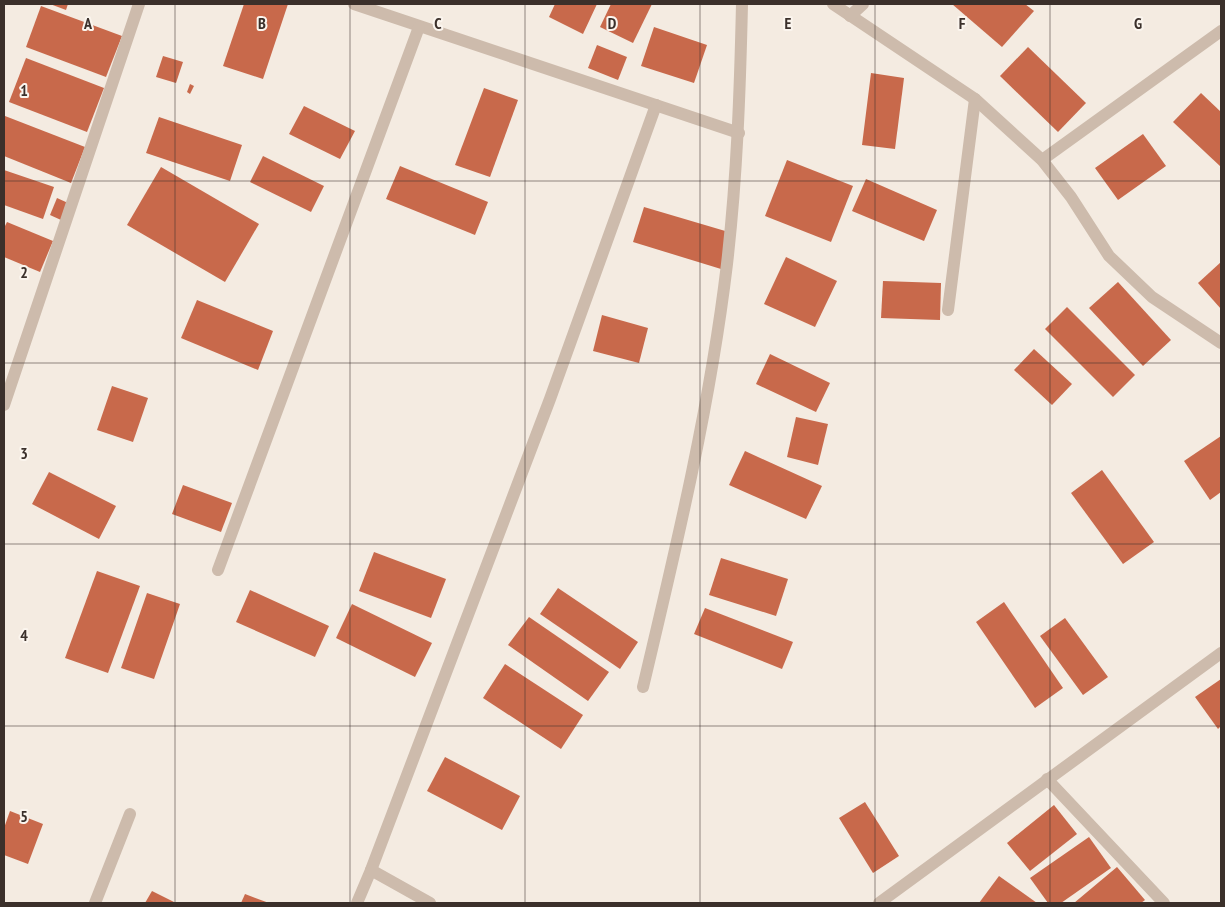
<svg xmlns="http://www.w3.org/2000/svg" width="1225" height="907" viewBox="0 0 1225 907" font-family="'PT Sans Narrow',sans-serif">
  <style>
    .building { fill: #c8694b }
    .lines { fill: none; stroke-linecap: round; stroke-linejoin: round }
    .street { stroke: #cdbbac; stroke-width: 12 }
    .grid { fill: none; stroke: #3b302b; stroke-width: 1; stroke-opacity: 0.55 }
    .grid-label { font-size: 16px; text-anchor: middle; font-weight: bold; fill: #3b302b; stroke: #fbf5ee; stroke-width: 4; stroke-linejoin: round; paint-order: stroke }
  </style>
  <rect width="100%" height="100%" fill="#f4ebe1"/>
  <g class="building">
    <path d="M50 4H68L66 10Z"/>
    <path d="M244 4H288L263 79 223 66Z"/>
    <path d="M555 4H597L583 34 549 17Z"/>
    <path d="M611 4H652L633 43 600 27Z"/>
    <path d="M952 4H1025L1034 11 1002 47Z"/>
    <path d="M41 6 122 36 106 77 26 47Z"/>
    <path d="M654 27 707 45 694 83 641 66Z"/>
    <path d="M597 45 627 57 618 80 588 68Z"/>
    <path d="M1028 47 1086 103 1058 132 1000 76Z"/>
    <path d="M163 56 183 62 176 83 156 77Z"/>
    <path d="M26 58 104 88 87 132 9 102Z"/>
    <path d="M871 73 904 78 895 149 862 145Z"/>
    <path d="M190 84 194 86 190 94 187 92Z"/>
    <path d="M484 88 518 100 490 177 455 165Z"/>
    <path d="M1201 93 1221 112V167L1173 122Z"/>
    <path d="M304 106 355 131 340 159 289 134Z"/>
    <path d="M5 116 85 147 71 183 4 156Z"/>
    <path d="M159 117 242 145 230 181 146 153Z"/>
    <path d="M1143 134 1166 166 1118 200 1095 168Z"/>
    <path d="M263 156 324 186 311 212 250 182Z"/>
    <path d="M787 160 853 186 831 242 765 216Z"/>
    <path d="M400 166 488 202 475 235 386 199Z"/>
    <path d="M161 167 259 224 225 282 127 225Z"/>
    <path d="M4 170 54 187 43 219 4 205Z"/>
    <path d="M866 179 937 210 924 241 852 211Z"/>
    <path d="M57 198 68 203 61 220 50 215Z"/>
    <path d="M644 207 732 233 721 269 633 242Z"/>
    <path d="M7 222 53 241 40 272 4 257V228Z"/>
    <path d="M786 257 837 281 815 327 764 304Z"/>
    <path d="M1221 262V309L1198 283Z"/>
    <path d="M883 281 941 283 940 320 881 318Z"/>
    <path d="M1118 282 1171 340 1143 366 1089 308Z"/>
    <path d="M197 300 273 331 258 370 181 338Z"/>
    <path d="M1067 307 1135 375 1113 397 1045 329Z"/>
    <path d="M602 315 648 328 639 363 593 351Z"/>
    <path d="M1034 349 1072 384 1052 405 1014 370Z"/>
    <path d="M770 354 830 383 816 412 756 384Z"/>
    <path d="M112 386 148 398 133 442 97 430Z"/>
    <path d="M796 417 828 424 818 465 787 457Z"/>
    <path d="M1221 436V492L1210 500 1184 461Z"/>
    <path d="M745 451 822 486 806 519 729 485Z"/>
    <path d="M1102 470 1154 542 1123 564 1071 493Z"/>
    <path d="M49 472 116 506 99 539 32 504Z"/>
    <path d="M183 485 232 503 221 532 172 514Z"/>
    <path d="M374 552 446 579 431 618 359 591Z"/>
    <path d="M721 558 788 579 776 616 709 595Z"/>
    <path d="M97 571 140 586 108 673 65 658Z"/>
    <path d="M558 588 638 642 620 669 540 614Z"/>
    <path d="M250 590 329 626 315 657 236 622Z"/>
    <path d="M147 593 180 604 154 679 121 668Z"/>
    <path d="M1004 602 1063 688 1035 708 976 622Z"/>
    <path d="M352 604 432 643 415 677 336 638Z"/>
    <path d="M705 608 793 642 782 669 694 634Z"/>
    <path d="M529 617 609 672 588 701 508 645Z"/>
    <path d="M1065 618 1108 677 1083 695 1040 636Z"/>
    <path d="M505 664 583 715 561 749 483 698Z"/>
    <path d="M1221 679V726L1218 729 1195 697Z"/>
    <path d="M445 757 520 796 502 830 427 791Z"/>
    <path d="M865 802 899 856 873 873 839 818Z"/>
    <path d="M1054 805 1077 834 1030 871 1007 843Z"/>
    <path d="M10 811 43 824 28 864 4 855V828Z"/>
    <path d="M1089 837 1111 868 1061 903H1048L1030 878Z"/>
    <path d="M1117 867 1145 900 1141 903H1074Z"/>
    <path d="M999 876 1037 903H979Z"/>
    <path d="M152 891 176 903H145Z"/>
    <path d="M245 894 269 903H241Z"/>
  </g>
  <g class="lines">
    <g class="street">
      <path d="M354 4 739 133"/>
      <path d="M833 4 975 99 1042 160 1071 197 1109 256 1152 297 1221 343"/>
      <path d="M850 16 863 4"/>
      <path d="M1042 160 1221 31"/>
      <path d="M948 310 975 99"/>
      <path d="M4 405 139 4"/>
      <path d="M218 570 419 27"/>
      <path d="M643 687C676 548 710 407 727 264 737 177 740 91 742 4"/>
      <path d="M1047 779 1164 903"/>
      <path d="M371 870 550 399 656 105"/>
      <path d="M95 903 130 814"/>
      <path d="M357 903 371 870 430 903"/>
      <path d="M879 903 1221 653"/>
    </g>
  </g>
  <path class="grid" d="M175 4V903M350 4V903M525 4V903M700 4V903M875 4V903M1050 4V903M4 181H1221M4 363H1221M4 544H1221M4 726H1221"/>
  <g class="grid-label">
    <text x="88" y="29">A</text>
    <text x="262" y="29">B</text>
    <text x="438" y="29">C</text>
    <text x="612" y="29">D</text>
    <text x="788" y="29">E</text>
    <text x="962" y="29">F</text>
    <text x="1138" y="29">G</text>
    <text x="24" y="96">1</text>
    <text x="24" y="278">2</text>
    <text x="24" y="459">3</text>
    <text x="24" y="641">4</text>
    <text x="24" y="822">5</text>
  </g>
  <rect width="1225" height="907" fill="none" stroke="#3b302b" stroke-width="10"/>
</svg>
